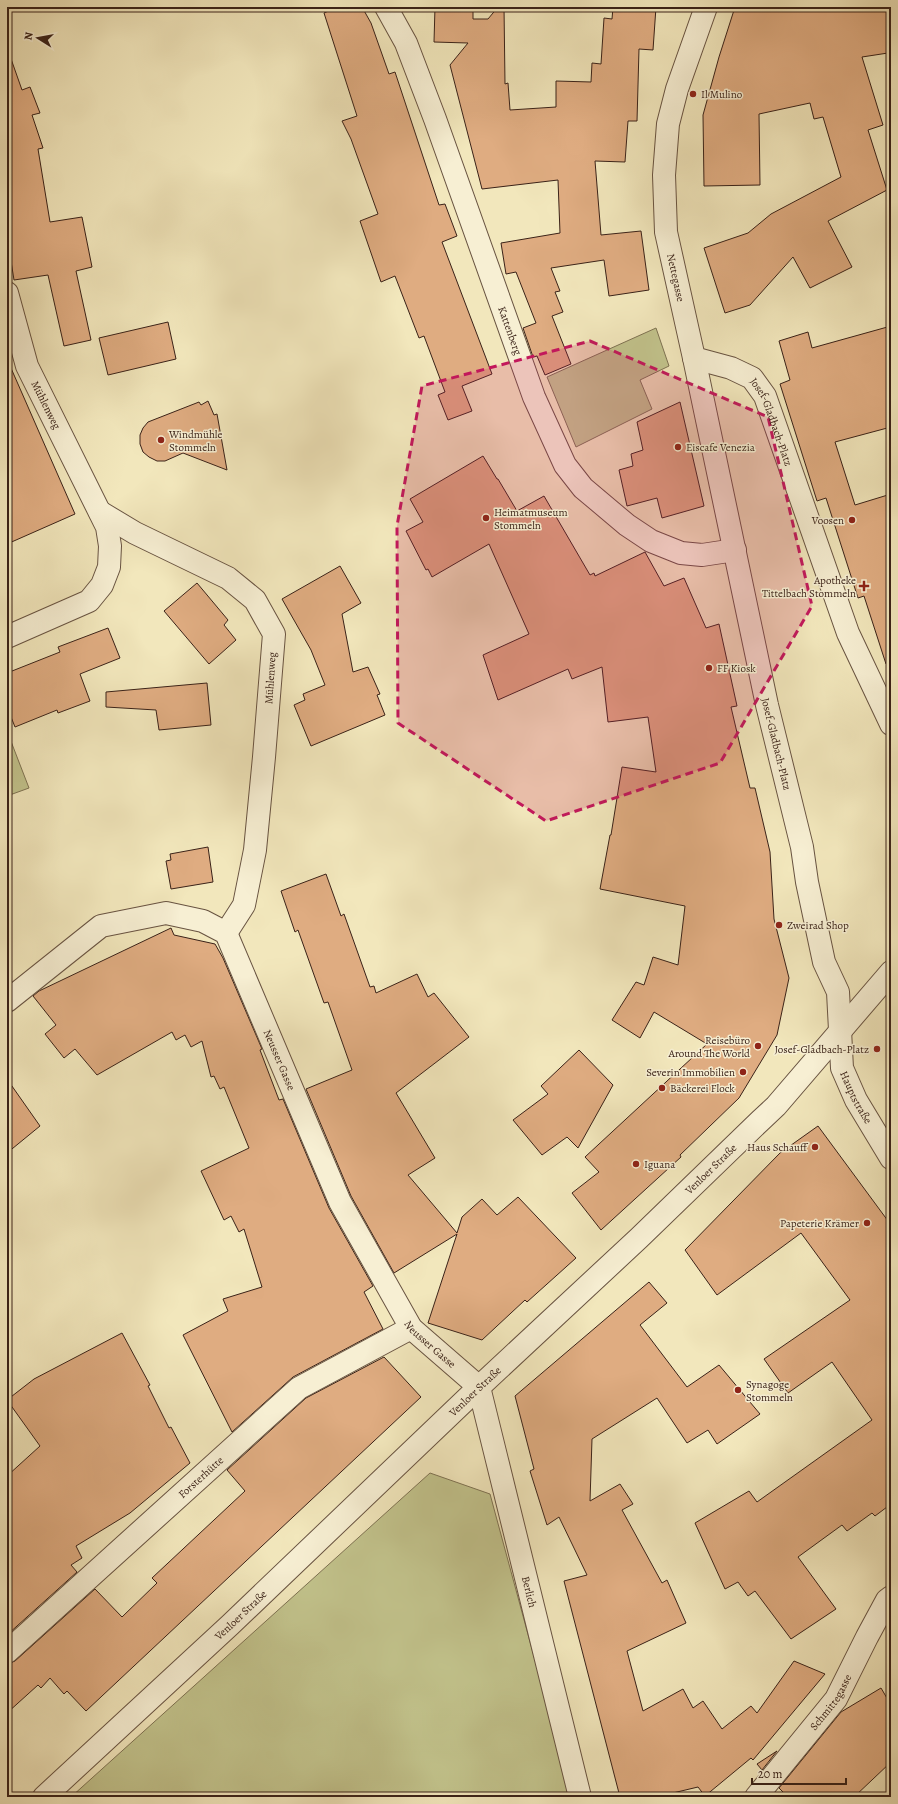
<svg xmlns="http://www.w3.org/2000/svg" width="898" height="1804" viewBox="0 0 898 1804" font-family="Alegreya,serif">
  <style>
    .green { fill: #c2c38c; stroke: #7e7252 }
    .building { fill: #dfac81; stroke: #3a2218 }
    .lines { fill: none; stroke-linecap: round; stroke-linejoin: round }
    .minor-casing { stroke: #685341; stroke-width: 24 }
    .tertiary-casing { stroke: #685341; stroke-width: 24 }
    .minor { stroke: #f7efd3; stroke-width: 22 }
    .tertiary { stroke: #f7efd3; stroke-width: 22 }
    .marked { fill: #c2185b; fill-opacity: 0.2; stroke: #c2185b; stroke-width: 3; stroke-dasharray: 8 5; stroke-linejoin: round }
    .poi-dot { fill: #8f2418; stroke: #f7efd3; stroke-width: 1.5 }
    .labels { text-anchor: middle; stroke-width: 3; stroke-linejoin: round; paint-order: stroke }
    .poi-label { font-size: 11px; fill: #3a2218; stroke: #f7efd3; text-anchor: start }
    .street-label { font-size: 11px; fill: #3a2218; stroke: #f7efd3 }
  </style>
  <rect width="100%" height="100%" fill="#f2e7bc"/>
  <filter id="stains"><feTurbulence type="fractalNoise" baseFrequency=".005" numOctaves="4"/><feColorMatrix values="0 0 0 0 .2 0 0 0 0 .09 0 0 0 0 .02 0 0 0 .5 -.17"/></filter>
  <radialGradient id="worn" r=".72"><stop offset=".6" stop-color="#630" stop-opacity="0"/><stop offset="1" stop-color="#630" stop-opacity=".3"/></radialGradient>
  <g class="green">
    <path d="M656 328 669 366 640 380 652 409 576 447 547 377Z"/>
    <path d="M7 731 29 788 7 796Z"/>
    <path d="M430 1473 490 1494 572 1797H71Z"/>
  </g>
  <g class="building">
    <path d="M337 7H362L371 23 389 74 395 72 439 205 445 204 457 236 442 242 492 374 462 386 472 411 448 420 438 395 445 392 424 336 419 338 395 276 381 282 360 221 378 214 351 139 342 121 357 116 324 13Z"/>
    <path d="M435 7H473V19H488L498 7H504L505 84 508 83 510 110 556 107V81L591 82 592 63 601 64 604 18 612 19 613 7H656L653 50 639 49 637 121H628L625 162 595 161 601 235 641 231 649 290 609 296 604 260 551 268 560 291 555 292 563 312 552 316 571 364 545 375 537 356 533 357 523 328 536 323 516 272 506 274 501 243 560 233 558 180 482 189 450 65 468 43 434 42Z"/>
    <path d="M735 7H891V41L888 53 862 57 883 125 868 130 887 190 828 221 852 267 810 288 793 257 750 305 725 313 704 248 748 233 771 214 841 177 823 117 814 119 810 103 759 114 760 185 704 186 703 115 719 57Z"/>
    <path d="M10 56 22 90 30 87 40 113 32 115 43 148 38 149 50 222 82 217 92 267 76 271 91 340 64 346 48 275 14 280 7 236V57Z"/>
    <path d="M168 322 176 359 108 375 99 338Z"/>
    <path d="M891 326V427L835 442 855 505 891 494V663L886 664 864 596 858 598 826 498 817 501 780 384 790 380 779 341 808 332 812 348Z"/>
    <path d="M7 359 75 514 7 544Z"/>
    <path d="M208 401 214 415 217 414 227 470 183 453 165 461H157L149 457 143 452 140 444V435L143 428 148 422 199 402 201 405Z"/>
    <path d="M680 402 704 506 662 518 657 498 627 506 619 470 633 466 631 454 643 450 637 422Z"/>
    <path d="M483 456 497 479H498L517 511 544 496 590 575 594 573 595 576 645 552 664 586 684 578 706 628 719 624 737 706 731 707 750 788H755L770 852 774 919 789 978 777 1035 739 1098 680 1155 681 1157 601 1230 572 1193 599 1172 585 1157 707 1044 654 1012 640 1038 612 1020 636 982 644 985 653 957 678 965 685 906 600 889 610 835H611L622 767 656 772 648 717 608 722 602 667 572 679 568 669 498 700 483 655 529 634 489 544 432 577 428 569 426 570 406 531 423 522 410 499Z"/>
    <path d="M340 566 361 603 342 614 353 672 368 667 380 694 377 695 385 715 311 746 294 705 305 700 303 694 325 685 311 650 282 599Z"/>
    <path d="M197 583 228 620 224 625 236 640 209 664 164 611Z"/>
    <path d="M108 628 120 658 80 674 90 701 58 713 57 710 15 727 7 707V673L60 652 58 647Z"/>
    <path d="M207 683 211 725 159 730 156 710 106 707V692Z"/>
    <path d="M208 847 213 882 171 889 166 861 171 860 170 854Z"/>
    <path d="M326 874 341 916 344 914 370 987 374 986 376 993 417 974 428 997 434 993 469 1037 396 1093 435 1158 408 1175 457 1233 462 1217 482 1199 497 1215 518 1197 576 1258 527 1302 525 1300 482 1340 428 1323 457 1234 394 1273 351 1196 306 1089 352 1070 328 1002 324 1003 298 930 295 932 281 891Z"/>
    <path d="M171 928 174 935 215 944 223 958 262 1049 260 1050 279 1100 283 1099 329 1208 373 1286 364 1292 383 1329 293 1377 232 1432 183 1335 228 1311 223 1299 262 1287 244 1229 239 1232 231 1216 224 1220 201 1171 249 1148 224 1087 220 1089 214 1076 211 1077 202 1041 191 1047 185 1035 176 1040 172 1032 97 1075 75 1049 64 1058 45 1034 56 1025 33 996 39 991Z"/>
    <path d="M579 1050 613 1085 578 1148 567 1137 542 1155 513 1120 548 1094 541 1086Z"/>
    <path d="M7 1079 40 1126 7 1153Z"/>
    <path d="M818 1126 891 1225V1504L875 1516 872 1513 847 1531 842 1525 798 1557 836 1609 791 1639 755 1591 748 1596 738 1582 725 1589 695 1523 749 1491 757 1502 872 1420 832 1362 788 1393 764 1359 850 1300 801 1233 717 1295 685 1250 780 1153Z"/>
    <path d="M649 1282 667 1303 640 1325 687 1387 719 1365 760 1414 717 1444 708 1430 687 1443 657 1398 592 1439 590 1501 620 1484 633 1504 622 1510 662 1583 667 1580 686 1623 627 1651 643 1711 683 1689 693 1708 703 1701 722 1729 751 1706 757 1713 794 1661 825 1674 753 1760 751 1758 705 1796 698 1787 656 1797H620L564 1581 587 1575 559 1517 547 1525 530 1471 534 1469 515 1396Z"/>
    <path d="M122 1333 150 1385 148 1386 169 1428 171 1427 190 1463 130 1513 76 1546 82 1558 71 1565 77 1572 7 1635V1476L40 1446 7 1400 34 1379Z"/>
    <path d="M384 1357 421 1397 86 1711 67 1691 64 1694 50 1678 41 1688 38 1685 7 1713V1664L15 1661 95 1589 122 1617 157 1583 152 1578 245 1491 227 1470 306 1398Z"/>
    <path d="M881 1688 891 1705V1762L854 1797H788L779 1788 841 1712Z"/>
    <path d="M777 1751 762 1770 757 1764Z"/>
  </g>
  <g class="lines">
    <g class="minor-casing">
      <g id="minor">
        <path id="s1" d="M386 7 406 43 435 119 534 397 565 465 583 488 627 525 651 541 681 553 702 555 735 550"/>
        <path id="s2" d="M7 293 27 366 107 527 110 546 109 567 102 585 89 601 7 637"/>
        <path id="s3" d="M694 358 731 368 752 378 765 396 848 633 891 724"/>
        <path d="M100 512 135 533 228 578 255 600 274 634 264 757 255 850 244 905 226 933"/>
        <path id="s4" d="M7 1001 101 926 166 913 203 921 226 933 340 1202 411 1328 479 1387 580 1797"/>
        <path id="s5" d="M7 1652 299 1388 411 1328"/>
        <path id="s6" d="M756 1797 836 1699 867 1637 887 1600 891 1597"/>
      </g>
    </g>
    <g class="tertiary-casing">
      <g id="tertiary">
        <path id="s7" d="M706 7 677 89 668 124 664 175 666 232 694 358 767 705 802 847 807 882 824 962 838 992 842 1068 856 1100 891 1158"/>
        <path id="s8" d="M44 1797 230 1625 479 1387 639 1238 760 1121 776 1106 891 972"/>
      </g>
    </g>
    <use href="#minor" class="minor"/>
    <use href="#tertiary" class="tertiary"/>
  </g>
  <path class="marked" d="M590 341 768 417 812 606 720 763 546 821 398 723 397 526 422 386Z"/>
  <g class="poi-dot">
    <circle cx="693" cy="94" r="4"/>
    <circle cx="161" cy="440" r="4"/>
    <circle cx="678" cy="447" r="4"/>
    <circle cx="486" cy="518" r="4"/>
    <circle cx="852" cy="520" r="4"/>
    <path d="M862 580h4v4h4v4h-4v4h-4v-4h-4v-4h4z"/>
    <circle cx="709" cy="668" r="4"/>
    <circle cx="779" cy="925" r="4"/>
    <circle cx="758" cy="1046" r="4"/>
    <circle cx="877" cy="1049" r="4"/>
    <circle cx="743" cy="1072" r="4"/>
    <circle cx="662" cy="1088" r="4"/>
    <circle cx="815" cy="1147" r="4"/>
    <circle cx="636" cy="1164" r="4"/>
    <circle cx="867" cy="1223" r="4"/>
    <circle cx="738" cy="1390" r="4"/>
  </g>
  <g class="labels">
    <g class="poi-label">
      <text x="701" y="98">Il Mulino</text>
      <text x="169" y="438">Windmühle<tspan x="169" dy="13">Stommeln</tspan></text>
      <text x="686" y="451">Eiscafe Venezia</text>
      <text x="494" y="516">Heimatmuseum<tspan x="494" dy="13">Stommeln</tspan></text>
      <text x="844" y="524" text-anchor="end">Voosen</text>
      <text x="856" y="584" text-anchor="end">Apotheke<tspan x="856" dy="13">Tittelbach Stommeln</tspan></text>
      <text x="717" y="672">FF Kiosk</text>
      <text x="787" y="929">Zweirad Shop</text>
      <text x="750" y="1044" text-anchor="end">Reisebüro<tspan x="750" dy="13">Around The World</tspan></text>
      <text x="869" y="1053" text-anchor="end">Josef-Gladbach-Platz</text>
      <text x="735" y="1076" text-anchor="end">Severin Immobilien</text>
      <text x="670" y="1092">Bäckerei Flock</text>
      <text x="807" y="1151" text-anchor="end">Haus Schauff</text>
      <text x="644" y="1168">Iguana</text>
      <text x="859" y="1227" text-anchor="end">Papeterie Krämer</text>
      <text x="746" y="1388">Synagoge<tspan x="746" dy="13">Stommeln</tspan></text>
    </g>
    <g class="street-label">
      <text dy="4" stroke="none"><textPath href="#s7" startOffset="278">Nettegasse</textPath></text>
      <text dy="4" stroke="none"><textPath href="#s1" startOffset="347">Kattenberg</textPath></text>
      <text dy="4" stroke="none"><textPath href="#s2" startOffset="119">Mühlenweg</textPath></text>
      <text dy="4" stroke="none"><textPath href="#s3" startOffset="110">Josef-Gladbach-Platz</textPath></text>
      <text transform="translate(270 678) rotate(-86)" y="4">Mühlenweg</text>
      <text dy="4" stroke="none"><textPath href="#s7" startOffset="755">Josef-Gladbach-Platz</textPath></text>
      <text dy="4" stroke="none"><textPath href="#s4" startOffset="388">Neusser Gasse</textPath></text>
      <text dy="4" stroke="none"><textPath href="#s7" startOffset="1120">Hauptstraße</textPath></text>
      <text dy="4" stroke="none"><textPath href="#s8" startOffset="916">Venloer Straße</textPath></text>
      <text dy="4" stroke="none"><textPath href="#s4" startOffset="712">Neusser Gasse</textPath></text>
      <text dy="4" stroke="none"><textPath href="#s8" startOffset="592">Venloer Straße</textPath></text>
      <text dy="4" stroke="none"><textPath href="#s5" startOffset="261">Forsterhütte</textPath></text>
      <text dy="4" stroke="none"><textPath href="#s4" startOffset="988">Berlich</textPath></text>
      <text dy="4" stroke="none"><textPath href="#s8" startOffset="268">Venloer Straße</textPath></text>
      <text dy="4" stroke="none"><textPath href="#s6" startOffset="121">Schmittegasse</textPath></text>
    </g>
  </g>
  <rect width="898" height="1804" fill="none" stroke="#f2e7bc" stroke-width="24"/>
  <rect x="8" y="8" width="882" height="1788" fill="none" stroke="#3a2218" stroke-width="2"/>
  <rect x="12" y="12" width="874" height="1780" fill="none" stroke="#3a2218"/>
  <g transform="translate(38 38) rotate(281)" stroke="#f7efd3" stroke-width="3" paint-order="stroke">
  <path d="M0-3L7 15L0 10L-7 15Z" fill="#3a2218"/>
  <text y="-6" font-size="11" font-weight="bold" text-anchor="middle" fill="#3a2218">N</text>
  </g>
  <path d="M752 1778v6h94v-6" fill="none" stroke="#3a2218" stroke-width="2"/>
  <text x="758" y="1778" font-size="12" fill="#3a2218" stroke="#f7efd3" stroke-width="3" paint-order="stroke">20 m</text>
  <rect width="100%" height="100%" filter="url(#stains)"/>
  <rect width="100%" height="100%" fill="url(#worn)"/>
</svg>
